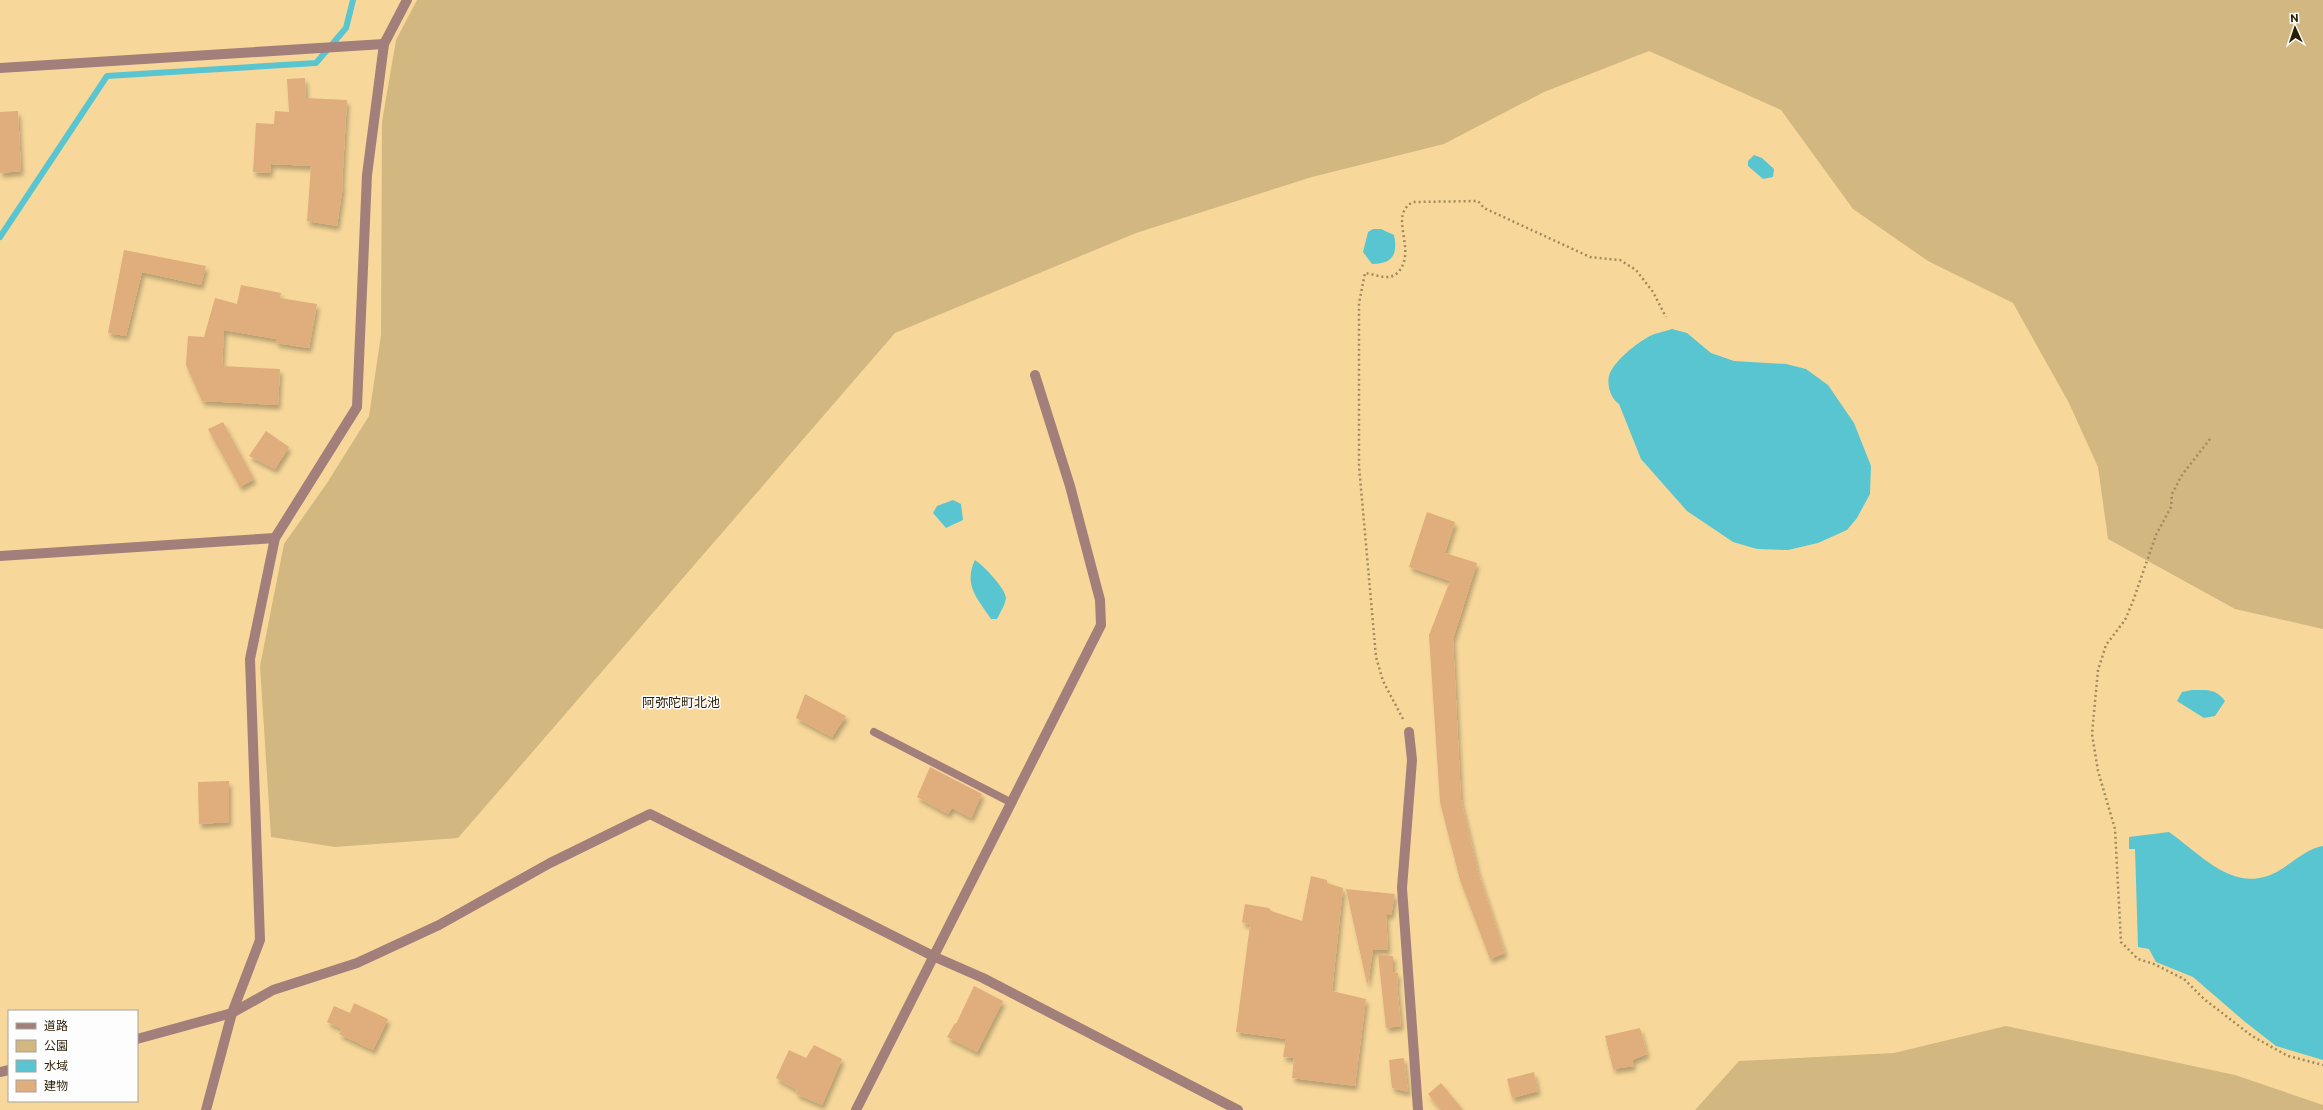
<svg xmlns="http://www.w3.org/2000/svg" width="2323" height="1110" viewBox="0 0 2323 1110" font-family="Commissioner,'Noto Sans JP',sans-serif">
  <style>
    .green { fill: #d2b781 }
    .water { fill: #59c5d0 }
    .lines { fill: none; stroke-linecap: round; stroke-linejoin: round }
    .stream { stroke: #59c5d0; stroke-width: 6 }
    .building { fill: #e0ad7d; filter: url(#shadow) }
    .path { stroke: #a28a5c; stroke-width: 2.5; stroke-dasharray: 2 3; stroke-linecap: butt }
    .service { stroke: #a37f7c; stroke-width: 8 }
    .minor { stroke: #a37f7c; stroke-width: 10 }
    .labels { text-anchor: middle; stroke-width: 3; stroke-linejoin: round; paint-order: stroke }
    .neighbourhood-label { font-size: 13px; fill: #291d04; stroke: #fdfdfd }
  </style>
  <defs>
    <filter id="shadow"><feDropShadow dx="2.5" dy="4.5" stdDeviation="2" flood-color="#0004"/></filter>
  </defs>
  <rect width="100%" height="100%" fill="#f8d89a"/>
  <g class="green">
    <path d="M417 0H2323V629L2235 609 2108 539 2098 467 2069 403 2013 303 1928 261 1853 209 1781 110 1649 51 1544 92 1444 144 1312 177 1136 233 895 333 458 838 335 847 271 837 260 666 284 544 327 483 369 416 381 335 382 122 396 40Z"/>
    <path d="M2006 1026 2235 1075 2323 1105V1110H1695L1739 1061 1894 1053Z"/>
  </g>
  <g class="water">
    <path d="M1754 155 1762 158 1774 169 1773 177 1763 179 1748 166V161Z"/>
    <path d="M1373 229H1381L1394 235C1398 254 1393 264 1372 264L1363 252 1368 232Z"/>
    <path d="M1672 329 1687 333 1711 353 1734 361 1786 364 1806 369 1828 385 1854 423 1871 466 1870 494 1857 518 1847 530 1818 543 1788 550 1757 549 1733 542 1687 511 1641 459 1619 404C1610 398 1605 381 1611 371 1618 358 1636 344 1648 337 1654 333 1664 332 1672 329Z"/>
    <path d="M953 500 961 504 963 520 946 528 933 513 937 506Z"/>
    <path d="M975 560C983 565 1006 589 1006 598 1005 605 1000 613 997 619H991C978 599 963 585 975 560Z"/>
    <path d="M2192 690C2206 690 2216 688 2225 701L2215 716 2204 718 2177 701 2182 692Z"/>
    <path d="M2169 832C2202 855 2236 897 2280 870 2293 862 2308 848 2323 846V1060L2276 1046 2244 1021 2193 977 2156 962 2149 949 2138 947 2135 849H2129V837Z"/>
  </g>
  <g class="lines">
    <path class="stream" d="M0 237 107 76 316 63 346 28 353 0"/>
  </g>
  <g class="building">
    <path d="M305 78 306 98 347 100 342 185 343 186 337 226 307 221 311 166 271 164 270 173 253 172 256 123 274 124 275 111 289 112 287 79Z"/>
    <path d="M18 111 21 171 0 173V112Z"/>
    <path d="M124 250 206 266 201 285 142 272 126 336 108 333Z"/>
    <path d="M241 285 281 293 280 298 317 304 309 348 276 343V339L224 330 222 366 280 369 278 405 202 401 186 365 188 336 204 337 215 298 237 304Z"/>
    <path d="M223 422 254 479 240 487 208 429Z"/>
    <path d="M266 431 289 447 275 469 249 456Z"/>
    <path d="M1427 512 1455 522 1445 553 1477 563 1453 639 1461 800 1478 872 1505 953 1490 959 1460 880 1440 802 1429 635 1450 581 1409 567Z"/>
    <path d="M805 694 846 716 832 737 796 718Z"/>
    <path d="M930 767 982 794 971 818 952 808 948 814 917 797Z"/>
    <path d="M229 781V822L199 824 198 782Z"/>
    <path d="M1311 876 1327 880V883L1343 888 1332 991 1366 999 1355 1086 1292 1078 1294 1058 1283 1057 1286 1039 1236 1032 1250 925 1242 922 1245 904 1269 908 1271 911 1302 921Z"/>
    <path d="M1346 889 1395 894 1391 915 1386 914 1388 950H1373L1368 983 1367 984Z"/>
    <path d="M1378 954 1393 956V972L1398 973 1397 985 1401 1026 1386 1028Z"/>
    <path d="M974 986 1003 1001 977 1052 947 1037 955 1023 956 1024Z"/>
    <path d="M354 1003 388 1019 373 1050 339 1034 342 1029 327 1022 334 1006 350 1013Z"/>
    <path d="M1640 1028 1647 1054 1632 1060 1634 1066 1613 1069 1605 1036Z"/>
    <path d="M814 1045 842 1059 822 1105 796 1094 797 1090 776 1078 789 1050 806 1058Z"/>
    <path d="M1404 1058 1408 1092 1392 1088 1389 1060Z"/>
    <path d="M1534 1072 1538 1091 1512 1098 1507 1079Z"/>
    <path d="M1441 1083 1463 1110H1441L1428 1094Z"/>
  </g>
  <g class="lines">
    <g class="path">
      <path d="M2210 439 2182 475 2172 494 2171 507 2156 535 2133 601 2125 620 2106 645 2098 670 2092 734 2098 771 2115 829 2121 942 2138 959 2154 964 2184 979 2204 999 2252 1036 2288 1056 2323 1065"/>
      <path d="M1403 719 1383 681 1376 657 1359 466V303L1365 273C1372 274 1380 277 1387 277 1393 277 1397 274 1400 270 1416 248 1388 215 1413 202L1478 201 1484 208 1590 257 1620 260 1636 270 1653 292 1666 317"/>
    </g>
    <path class="service" d="M874 732 1012 803"/>
    <g class="minor">
      <path d="M0 68 384 44"/>
      <path d="M0 556 275 538"/>
      <path d="M1409 732 1412 760 1402 888 1418 1110"/>
      <path d="M137 1039 232 1013 273 990 357 963 439 925 550 863 650 814 935 957 983 978 1238 1110"/>
      <path d="M0 1072 9 1070"/>
      <path d="M206 1110 232 1013 260 940 250 659 275 538 357 407 367 175 384 44 407 0"/>
      <path d="M856 1110 1101 625 1100 600 1070 486 1035 375"/>
    </g>
  </g>
  <g class="labels">
    <g class="neighbourhood-label">
      <text x="681" y="707">阿弥陀町北池</text>
    </g>
  </g>
  <rect x="8" y="1010" width="130" height="92" fill="#fdfdfd" stroke="#a8a399"/>
  <rect x="16" y="1023" width="20" height="6" fill="#a37f7c" stroke="#a8a399"/>
  <text x="44" y="1030" font-size="12" fill="#291d04">道路</text>
  <rect x="16" y="1040" width="20" height="12" fill="#d2b781" stroke="#a8a399"/>
  <text x="44" y="1050" font-size="12" fill="#291d04">公園</text>
  <rect x="16" y="1060" width="20" height="12" fill="#59c5d0" stroke="#a8a399"/>
  <text x="44" y="1070" font-size="12" fill="#291d04">水域</text>
  <rect x="16" y="1080" width="20" height="12" fill="#e0ad7d" stroke="#a8a399"/>
  <text x="44" y="1090" font-size="12" fill="#291d04">建物</text>
  <g transform="translate(2295 28) rotate(357)" stroke="#fdfdfd" stroke-width="3" paint-order="stroke">
  <path d="M0-3L7 15L0 10L-7 15Z" fill="#291d04"/>
  <text y="-6" font-size="11" font-weight="bold" text-anchor="middle" fill="#291d04">N</text>
  </g>
</svg>
